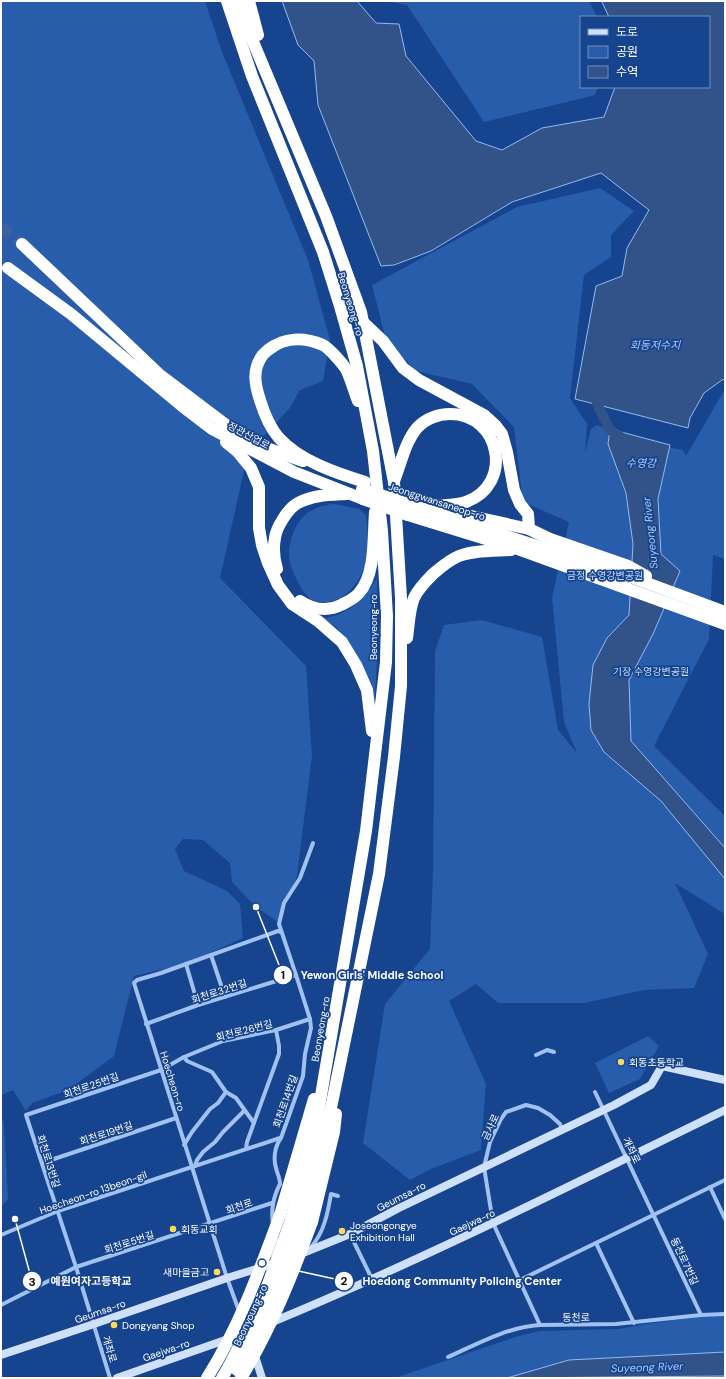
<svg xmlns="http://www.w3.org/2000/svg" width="726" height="1379" viewBox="0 0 726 1379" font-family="'DM Sans','Noto Sans KR',sans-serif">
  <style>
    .green { fill: #285dac }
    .water { fill: #31538a; stroke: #93bbf2 }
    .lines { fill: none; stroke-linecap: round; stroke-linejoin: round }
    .river { stroke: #31538a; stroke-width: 10 }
    .highway-tunnel { stroke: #39609f; stroke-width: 12; stroke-dasharray: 12 6; stroke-linecap: butt }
    .street { stroke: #a1c1f0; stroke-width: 4 }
    .secondary { stroke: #cfe0fb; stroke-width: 8 }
    .highway { stroke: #fff; stroke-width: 12 }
    .highway-bridge { stroke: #fff; stroke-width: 12 }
    .poi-dot { fill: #ffd860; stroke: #16448e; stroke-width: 1.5 }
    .labels { text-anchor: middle; stroke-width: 3.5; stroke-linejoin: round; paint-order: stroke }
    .street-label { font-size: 10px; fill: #fff; stroke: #16448e }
    .park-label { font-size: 10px; fill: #c7dcfb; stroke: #16448e }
    .poi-label { font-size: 10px; fill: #fff; stroke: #16448e; text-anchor: start }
    .water-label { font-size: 11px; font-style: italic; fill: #adcbf7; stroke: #16448e }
    .leader { fill: none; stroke: #fff; stroke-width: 1.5 }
    .callout-dot { fill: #fff; stroke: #16448e; stroke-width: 1.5 }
    .mark-label { font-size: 12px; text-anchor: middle; font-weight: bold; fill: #111 }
    .callout-label { font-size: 11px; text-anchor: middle; font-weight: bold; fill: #fff; stroke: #16448e; stroke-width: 3.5; stroke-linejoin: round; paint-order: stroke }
  </style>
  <rect width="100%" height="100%" fill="#16448e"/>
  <g class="green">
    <path d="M1 1H205L222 52 308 260 330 340 323 381 300 390 289 409 248 453 220 578 306 666 312 756 297 876 278 922 256 907 232 882 230 863 203 840 183 839 175 849 184 871 227 891 240 904 243 938 186 964 134 976 114 1056 68 1090 32 1103 26 1111 13 1090 1 1095Z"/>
    <path d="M385 1H589L597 17H581V87H598L595 95 484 122 407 5Z"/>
    <path d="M600 188 634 211 611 235V257L584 275 570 398 587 424 585 453 591 429 597 425 641 442 683 450 686 456 725 389V559L713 555 709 639 654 746 725 816V914L675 883 708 954 694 988 644 990 584 1003H498L476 984 449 1001 486 1084 481 1150 431 1169 410 1180 363 1143 385 1004 430 949 433 872 435 651 444 625 482 620 542 637 558 730 577 753 564 722 552 597 569 522 523 502 514 427 472 384 416 371 386 340 372 285 517 207Z"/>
    <path d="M335 504 359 509 366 515C367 527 369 540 368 552 366 574 348 604 323 602 319 602 313 601 309 598 303 592 299 585 296 578 287 560 287 549 294 531 301 513 317 505 335 504Z"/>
    <path d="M377 578V662L374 709 345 638 336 627 314 613 327 618 337 615 351 608 367 593Z"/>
    <path d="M648 1036 659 1046 640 1079 609 1093 595 1063Z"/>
    <path d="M1 1117 4 1124 8 1199 1 1207Z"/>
    <path d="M725 1316V1378H395L515 1337 540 1331 619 1329 646 1324 699 1317Z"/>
  </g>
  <g class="water">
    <path d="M282 1H357L376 23 399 24 406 56 476 141 502 150 542 128 604 117 615 87H709V17H609L602 2 604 1H725V379L722 380 704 393 690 418 688 428 575 399 596 286 622 276 627 248 649 210 601 173 512 202 431 251 394 265 381 266 318 105 314 61 298 45Z"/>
    <path d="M610 429 670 445 658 499 661 554 680 571 653 634 629 680 631 741 725 848V879L661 801 604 752 591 730 589 704 593 665 607 638 629 615 633 544 626 493 608 444Z"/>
    <path d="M725 1352V1376L507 1378 569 1360Z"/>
  </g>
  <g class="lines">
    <path class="river" d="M604 395 597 404 610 430 621 437"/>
    <path class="highway-tunnel" d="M1 227 22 244"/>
    <g class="street">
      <path d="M211 955 225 997"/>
      <path d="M186 964 198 1005"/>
      <path d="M146 1024 198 1005 296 975"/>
      <path d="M536 1055 547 1050 554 1052"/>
      <path d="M184 1057 187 1061 212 1072 226 1092 236 1098 254 1123"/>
      <path d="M595 1092 701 1315"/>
      <path d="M562 1129 560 1124 550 1115 538 1108 526 1105 506 1112 501 1119 490 1142 484 1167 493 1223 540 1325 616 1324 701 1315 725 1314"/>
      <path d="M184 1145 192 1132 210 1109 218 1103 226 1092"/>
      <path d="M246 1149 247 1142 279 1054V1046L276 1030"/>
      <path d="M42 1163 176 1118"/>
      <path d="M195 1166 197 1160 203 1152 215 1142 223 1132 244 1111"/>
      <path d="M710 1187 725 1219"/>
      <path d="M273 1224C271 1212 272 1204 276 1193 277 1190 279 1186 280 1184 280 1178 277 1173 276 1168 273 1158 275 1146 281 1138L303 1076 305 1054 311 1028 310 1019 296 975 279 924 284 903 300 878 313 843"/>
      <path d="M350 1234 372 1279"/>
      <path d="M1 1235 58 1211 280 1138"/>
      <path d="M596 1243 634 1323"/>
      <path d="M311 1247C324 1233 328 1212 331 1194L338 1196"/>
      <path d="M272 1255 277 1242 275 1236"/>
      <path d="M520 1280 725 1180"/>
      <path d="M1 1305 76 1267 272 1203"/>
      <path d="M239 1311 227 1278 134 983 137 980 161 973 278 931 281 932"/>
      <path d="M448 1357C477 1344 507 1327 540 1325"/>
      <path d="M110 1378 76 1267 26 1115 161 1070 184 1057 223 1041 276 1030 310 1019"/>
    </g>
    <g class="secondary">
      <path d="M298 1255 350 1234 399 1208 614 1105 651 1085 662 1066 725 1080"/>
      <path d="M270 1323C425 1259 575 1183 725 1110"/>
      <path d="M254 1353 262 1378"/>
      <path d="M1 1355 94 1324 227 1278 279 1262"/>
      <path d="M117 1378 248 1332"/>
    </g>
    <g class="highway">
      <path d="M227 1 252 76 323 252 340 306 357 366 373 451 382 531 387 616 386 662 366 831 316 1125 291 1220"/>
      <path d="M239 1 249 32 326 216 361 312 394 482 401 598V686L394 757 379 874 332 1103 314 1176 300 1224"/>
      <path d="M249 1 258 35"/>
      <path d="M22 244 160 375 238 434 248 439"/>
      <path d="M8 268 71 314 182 406 212 429 294 472 363 499"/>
      <path d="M363 322 383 341 403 368 419 380 484 415 496 426 502 434 507 452 514 490 520 504 528 514 529 529"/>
      <path d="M358 401C354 391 351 379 346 369 342 363 329 348 323 345 304 337 284 337 268 350 266 352 263 354 262 356 252 370 255 385 260 400 264 413 270 428 279 438 300 461 336 473 365 482"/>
      <path d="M226 442 237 451 251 468 259 487V528L262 545 268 563 278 585 292 604 318 621 342 642 356 665 367 690 372 731"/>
      <path d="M258 445 303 461"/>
      <path d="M394 481C401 464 405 442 417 428 425 419 438 414 450 414 501 414 514 485 466 502 457 505 445 505 436 506"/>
      <path d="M408 504 620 573 725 612"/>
      <path d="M462 514 529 529 550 539 628 566 646 576"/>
      <path d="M408 515 518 549 725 624"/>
      <path d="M277 569C274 559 273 548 275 538 276 528 288 508 298 503 313 495 329 495 346 494"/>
      <path d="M300 601C312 609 327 612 341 605 347 602 354 599 359 593 376 574 373 537 375 512"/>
      <path d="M407 638C409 625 409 610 414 598 418 589 426 581 433 574 441 567 449 560 459 556 474 550 494 551 511 550"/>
      <path d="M280 1215 314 1099"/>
      <path d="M312 1222 334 1132 336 1114"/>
      <path d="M222 1378 229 1366"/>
    </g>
    <g class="highway-bridge">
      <path d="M362 489 408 504"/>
      <path d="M363 499 408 515"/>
      <path d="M229 1366 249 1327 268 1284 291 1220"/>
      <path d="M237 1370 274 1293 300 1224"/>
      <path d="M207 1378C239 1327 259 1272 280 1215"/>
      <path d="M241 1378C271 1329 292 1276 312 1222"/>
    </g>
  </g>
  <g class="poi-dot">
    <circle cx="621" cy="1062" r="4"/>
    <circle cx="173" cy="1229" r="4"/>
    <circle cx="342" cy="1231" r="4"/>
    <circle cx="217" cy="1272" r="4"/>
    <circle cx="114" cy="1325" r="4"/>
  </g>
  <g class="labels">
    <g class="street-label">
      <text transform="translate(351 304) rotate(73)" y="4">Beonyeong-ro</text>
      <text transform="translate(249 435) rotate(28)" y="4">정관산업로</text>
      <text transform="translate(437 501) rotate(18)" y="4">Jeonggwansaneop-ro</text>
      <text transform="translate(373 627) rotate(-90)" y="4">Beonyeong-ro</text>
      <text transform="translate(219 991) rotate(-18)" y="4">회천로32번길</text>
      <text transform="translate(320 1029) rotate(-80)" y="4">Beonyeong-ro</text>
      <text transform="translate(244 1030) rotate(-14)" y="4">회천로26번길</text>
      <text transform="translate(173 1081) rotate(73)" y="4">Hoecheon-ro</text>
      <text transform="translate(91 1085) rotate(-19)" y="4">회천로25번길</text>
      <text transform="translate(285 1101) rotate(-71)" y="4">회천로14번길</text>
      <text transform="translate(490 1127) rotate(-65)" y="4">금사로</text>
      <text transform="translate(106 1133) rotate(-18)" y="4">회천로19번길</text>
      <text transform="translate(632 1150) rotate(64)" y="4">개좌로</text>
      <text transform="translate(49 1161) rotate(72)" y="4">회천로13번길</text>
      <text transform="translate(93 1192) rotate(-19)" y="4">Hoecheon-ro 13beon-gil</text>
      <text transform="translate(401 1196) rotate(-27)" y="4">Geumsa-ro</text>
      <text transform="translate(239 1206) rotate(-19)" y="4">회천로</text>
      <text transform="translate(472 1222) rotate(-25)" y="4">Gaejwa-ro</text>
      <text transform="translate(129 1242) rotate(-18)" y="4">회천로5번길</text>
      <text transform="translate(685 1261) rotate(65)" y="4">동천로7번길</text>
      <text transform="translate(100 1311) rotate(-19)" y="4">Geumsa-ro</text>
      <text transform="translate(250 1315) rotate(-65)" y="4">Beonyoung-ro</text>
      <text transform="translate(576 1317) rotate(-1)" y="4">동천로</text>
      <text transform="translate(110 1349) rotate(73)" y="4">개좌로</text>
      <text transform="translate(166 1350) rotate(-19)" y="4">Gaejwa-ro</text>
    </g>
    <g class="park-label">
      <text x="605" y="579">금정 수영강변공원</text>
      <text x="651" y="675">기장 수영강변공원</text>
    </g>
    <g class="poi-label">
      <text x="629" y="1066">회동초등학교</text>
      <text x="350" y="1229">Joseongongye<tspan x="350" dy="12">Exhibition Hall</tspan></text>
      <text x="181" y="1233">회동교회</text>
      <text x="209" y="1276" text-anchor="end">새마을금고</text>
      <text x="122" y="1329">Dongyang Shop</text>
    </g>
    <g class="water-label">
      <text x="655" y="349">회동저수지</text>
      <text x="641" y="467">수영강</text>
      <text transform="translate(650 533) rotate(-96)" y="4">Suyeong River</text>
      <text transform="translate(647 1367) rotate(-2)" y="4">Suyeong River</text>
    </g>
  </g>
  <path class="leader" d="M256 907L283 975M262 1263L344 1281M15 1219L32 1281"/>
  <g class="callout-dot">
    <circle cx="256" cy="907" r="4"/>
    <circle cx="262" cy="1263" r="4"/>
    <circle cx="15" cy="1219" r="4"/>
    <circle cx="283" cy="975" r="10"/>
    <circle cx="344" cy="1281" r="10"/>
    <circle cx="32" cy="1281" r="10"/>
  </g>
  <g class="mark-label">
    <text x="283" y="979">1</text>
    <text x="344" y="1285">2</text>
    <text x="32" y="1286">3</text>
  </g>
  <g class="callout-label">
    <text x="372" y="979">Yewon Girls' Middle School</text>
    <text x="462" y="1285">Hoedong Community Policing Center</text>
    <text x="91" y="1285">예원여자고등학교</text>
  </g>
  <rect width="726" height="1379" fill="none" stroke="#ffffff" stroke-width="4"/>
  <rect x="580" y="16" width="130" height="72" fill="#16448e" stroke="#738fbb"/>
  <rect x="588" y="29" width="20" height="6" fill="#cfe0fb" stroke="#738fbb"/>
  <text x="616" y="36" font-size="12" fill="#ffffff">도로</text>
  <rect x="588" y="46" width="20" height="12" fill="#285dac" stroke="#738fbb"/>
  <text x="616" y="56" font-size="12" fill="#ffffff">공원</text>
  <rect x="588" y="66" width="20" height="12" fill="#31538a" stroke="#738fbb"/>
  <text x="616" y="76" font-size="12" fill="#ffffff">수역</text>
</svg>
